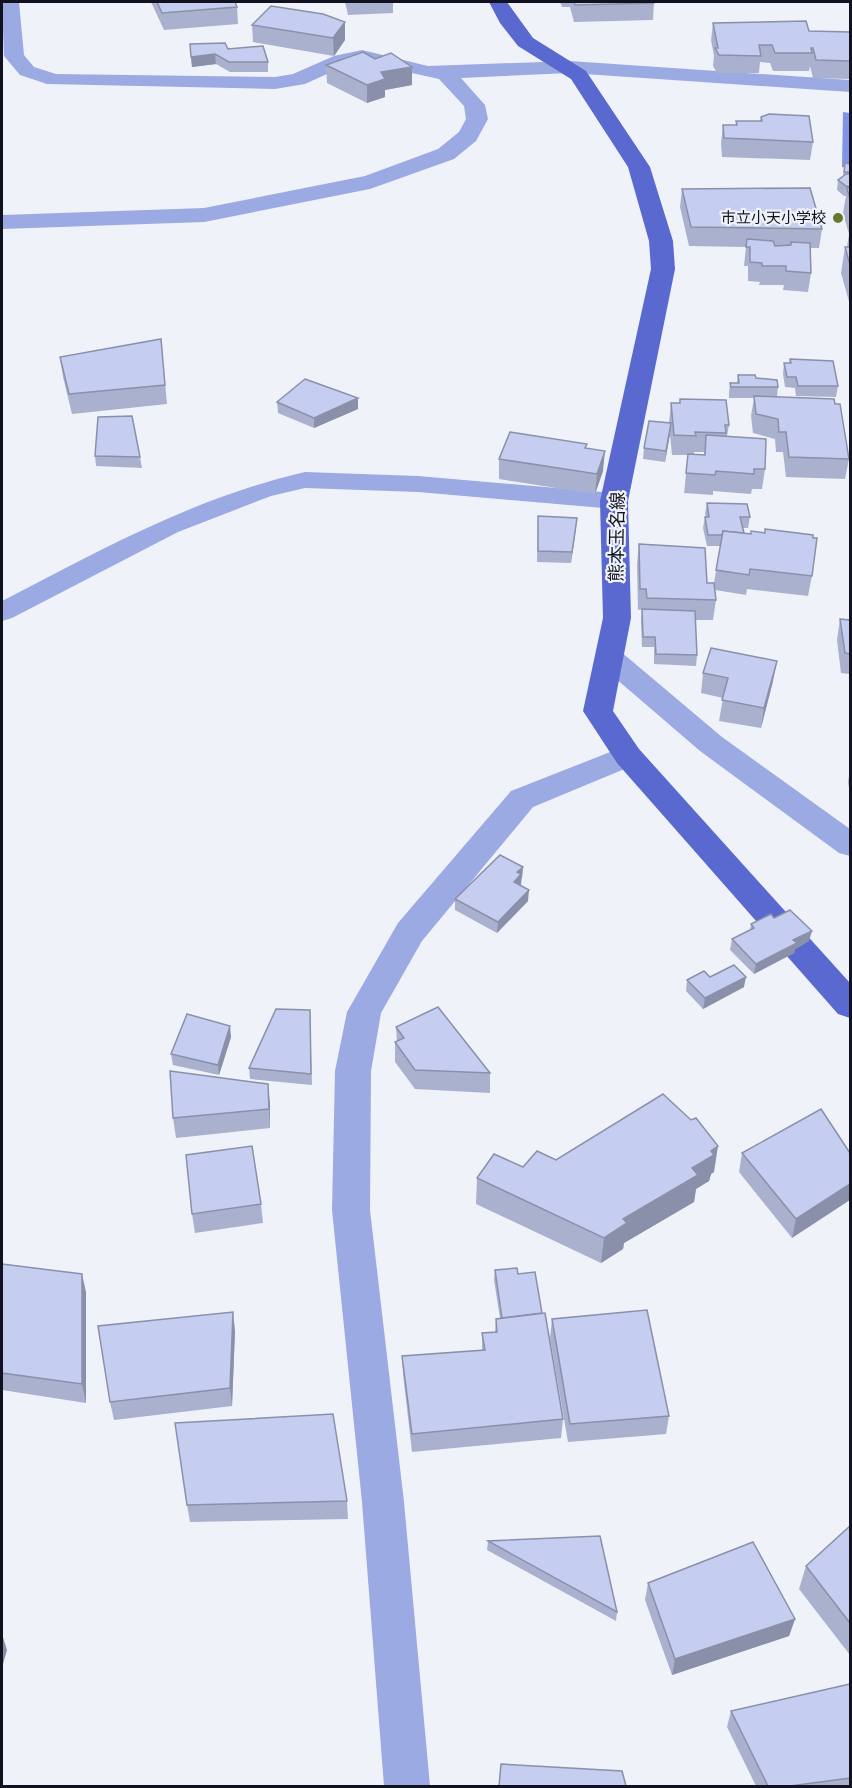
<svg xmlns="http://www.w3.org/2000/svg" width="852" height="1788" viewBox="0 0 852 1788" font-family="'Times New Roman','Noto Sans JP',serif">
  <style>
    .water { fill: #8193e6 }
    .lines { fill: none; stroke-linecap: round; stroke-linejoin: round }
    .minor { fill: #9caae3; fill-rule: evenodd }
    .major { fill: #5969cf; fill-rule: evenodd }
    .wall { fill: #a9b1cf; fill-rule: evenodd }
    .shaded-wall { fill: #8a90a9 }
    .building { fill: #c5cef1; stroke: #8a90a9; stroke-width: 1.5 }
    .poi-dot { fill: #63792b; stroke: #f0f2f9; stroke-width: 2 }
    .labels { text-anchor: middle; stroke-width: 4.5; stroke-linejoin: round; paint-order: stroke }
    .far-poi-label { font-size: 15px; fill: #10131f; stroke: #f0f2f9; text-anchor: end }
    .street-label { font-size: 18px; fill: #10131f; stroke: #f0f2f9 }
  </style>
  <rect width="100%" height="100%" fill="#f0f2f9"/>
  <path class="water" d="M843 112 850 113V168L842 167Z"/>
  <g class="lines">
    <g class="minor">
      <path d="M2 2H19L24 55 34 67 56 74 275 77 293 74 334 56 362 50 428 66 570 61 850 80V92L570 73 461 78 485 105 488 119 476 141 454 159 370 189 204 222 2 229V215L204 208 365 176 438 149 459 132 466 119 464 106 439 79 362 62 347 65 305 84 275 89 47 84 20 75 4 56Z"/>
      <path d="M305 472 418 476 614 493 624 495 628 501 624 507 614 509 418 492 305 488 271 496 178 532 12 618 2 621V601C103 549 193 498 305 472Z"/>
      <path d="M610 648 620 651 722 737 850 829V856L839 853 700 751 600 665 595 658 600 651Z"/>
      <path d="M628 745 639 749 643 756 639 763 533 807 422 941 381 1013 371 1071 370 1210 404 1502 430 1786H384L362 1502 332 1210 335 1071 347 1012 398 923 511 791Z"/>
    </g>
    <path class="major" d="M489 2H507L533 38 586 71 650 167 673 241 675 269 628 501 631 618 613 711 639 749 850 983V1018L838 1014 617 763 583 711 603 618 600 501 651 269 649 241 628 167 571 79 518 46 500 23Z"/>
  </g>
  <g class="wall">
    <path d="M151 2H235L237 7 238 24 164 30Z"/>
    <path d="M345 2H393V13L348 15Z"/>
    <path d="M560 2H654L653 20 574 22 570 7H562Z"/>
    <path d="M713 23 809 31 850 32V79L813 78 810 66 809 71H773L770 63 760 62 759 73H717L713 66 714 56 711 40Z"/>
    <path d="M252 25 345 40 334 56 253 42Z"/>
    <path d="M190 44 228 49 268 62V72H230L216 64 192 67Z"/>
    <path d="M375 59 412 67V85L385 90V97L367 103 327 83 326 65Z"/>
    <path d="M761 117 813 142 810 160 722 157 721 143 723 125H736V121H760Z"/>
    <path d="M845 163 850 164V305L841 273 845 247H847L849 234 843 213 846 196H844L837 190 838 180 843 176Z"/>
    <path d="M682 189 822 229 819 248H810L811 273 808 292 783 290 784 285H759L760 282 748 281V266H744L746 247 689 246 680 207Z"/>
    <path d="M161 339 167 404 72 414 63 377 60 357Z"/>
    <path d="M790 359 838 386 836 397 796 396 795 388 785 387 783 374 784 363H789Z"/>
    <path d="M738 375 756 378 778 387 777 397 835 404 849 459 845 479 786 477 783 452H776L775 439 753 433 751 416 754 398H729V393L730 383H737Z"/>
    <path d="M358 398V409L314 428 278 413 277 402Z"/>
    <path d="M671 403 729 425 727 436 765 469 762 489H752L751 494 713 491V495L684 493 688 455H672L670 434 665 462 643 459 644 448 669 423ZM694 452H704V455H694Z"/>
    <path d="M587 448 603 471 595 494 499 479V459Z"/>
    <path d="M95 456 140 457 142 468 96 466Z"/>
    <path d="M707 503 750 517 748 528H742L744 533 812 576 808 596 747 589 746 595 715 590 716 600 713 620H695L697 655 696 666 654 664V647H642L641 620 642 609H644L638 610 637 564 639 544 707 583H714L720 546H707L703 528 705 517H706L705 514Z"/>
    <path d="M538 516 576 528 571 563 537 562Z"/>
    <path d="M840 619 850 620V674L841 673 837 640Z"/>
    <path d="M703 673 773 681 761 728 719 721 723 698 701 693Z"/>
    <path d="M850 754V794L848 782 850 769 849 762Z"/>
    <path d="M523 867 521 886 528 901 497 933 455 910V899Z"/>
    <path d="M774 918 809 941 795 949 794 953 754 974 730 950 732 939 750 930 751 924Z"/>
    <path d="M710 977 744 987 703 1009 686 991 687 980Z"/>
    <path d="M310 1010 312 1085 250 1079 249 1068Z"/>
    <path d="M396 1027 490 1073V1093L415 1089 395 1062V1042H397Z"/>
    <path d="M231 1037 219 1075 173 1065 171 1054Z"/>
    <path d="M270 1104V1128L176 1138 173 1118Z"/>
    <path d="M742 1153H850L792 1238 739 1172Z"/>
    <path d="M556 1160 714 1172 711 1174 709 1181 696 1189 694 1202 624 1243 623 1249 601 1263 476 1204 477 1178Z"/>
    <path d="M261 1204 263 1223 195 1233 192 1214Z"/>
    <path d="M2 1264 86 1292V1403L2 1390Z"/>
    <path d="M495 1270 518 1274 542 1313 563 1419 561 1438 412 1452 403 1374 402 1356 482 1350V1333L495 1332 496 1319 500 1318 494 1280Z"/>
    <path d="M552 1319 669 1416 666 1434 568 1442 550 1338Z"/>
    <path d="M235 1331 232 1406 114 1420 110 1402Z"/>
    <path d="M347 1501 348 1519 190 1522 187 1505Z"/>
    <path d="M850 1526V1655L799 1589 806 1566Z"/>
    <path d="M488 1541 617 1612 616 1621 487 1550Z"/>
    <path d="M648 1583 795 1619 789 1636 672 1675 645 1600Z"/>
    <path d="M850 1684V1786H756L727 1727 731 1711Z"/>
  </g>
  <g class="shaded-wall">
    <path d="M345 22V40L334 56 333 38Z"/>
    <path d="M215 54 216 64 192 67 191 57Z"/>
    <path d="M412 67V85L385 90V97L367 103V85L381 72Z"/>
    <path d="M358 398V409L314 428V418Z"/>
    <path d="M671 423 670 434 665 462 666 451Z"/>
    <path d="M605 451 603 471 595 494 597 474Z"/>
    <path d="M577 518 576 528 571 563 572 552Z"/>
    <path d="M777 661 773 681 761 728 764 708Z"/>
    <path d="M523 867 522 878 521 879V885L514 882 517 872Z"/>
    <path d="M529 890 528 901 497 933 498 922Z"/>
    <path d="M812 931 809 941 795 949 794 953 754 974 756 964 793 940Z"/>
    <path d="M746 977 744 987 703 1009 705 998Z"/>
    <path d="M230 1026 231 1037 219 1075 218 1065Z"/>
    <path d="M268 1084 270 1104V1128L269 1109Z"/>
    <path d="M718 1146 714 1172 711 1174 709 1181 696 1189 694 1202 624 1243 623 1249 601 1263 604 1238 623 1219 692 1168 711 1151Z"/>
    <path d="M850 1184V1200L792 1238 796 1219Z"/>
    <path d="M82 1274 86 1292V1403L82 1384Z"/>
    <path d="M233 1312 235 1331 232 1406 230 1388Z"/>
    <path d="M795 1619 789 1636 672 1675 675 1659Z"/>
    <path d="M2 1634 7 1650 2 1668Z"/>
  </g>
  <g class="building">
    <path d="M157 2H235L237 7 162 13Z"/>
    <path d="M574 2H654V3L575 5Z"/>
    <path d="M271 6 323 14 345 22 333 38 252 25Z"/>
    <path d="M806 21 809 31 850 32V61L816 60 813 48H811L812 53H775L772 45H759L761 56 719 55 715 48H718L713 23Z"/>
    <path d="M225 43 228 49 263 46 268 62H229L215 54 191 57 190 44Z"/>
    <path d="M363 52 375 59 391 53 412 67 381 72 385 79 367 85 326 65Z"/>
    <path d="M769 114 809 116 813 142 724 138 723 125H737L736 121H762L761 117Z"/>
    <path d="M845 163 850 164V172H844Z"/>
    <path d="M846 174H850V187L846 186 838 180Z"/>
    <path d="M810 188 822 229 691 227 682 189Z"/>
    <path d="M847 188H850V199Z"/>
    <path d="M747 239 773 241 775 246 791 245V242L810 243 811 273 786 271V266H762V263L750 262V247H746Z"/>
    <path d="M845 247H850V265Z"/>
    <path d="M161 339 165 385 69 394 60 357Z"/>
    <path d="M790 359 833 361 838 386H798L796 377H787L784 363H791Z"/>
    <path d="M738 375H755L756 378 777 380 778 387H731L730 383H739Z"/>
    <path d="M305 379 358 398 314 418 277 402Z"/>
    <path d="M754 396 834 399 835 404H840L849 459 789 457 786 432H779L778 419 756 414Z"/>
    <path d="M680 399 726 400 729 425H725L726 433 695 432 696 436 674 435 671 403H680Z"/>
    <path d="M132 416 140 457 95 456 98 417Z"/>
    <path d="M649 421 671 423 666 451 644 448Z"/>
    <path d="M510 432 587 444 585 448 605 451 597 474 499 459Z"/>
    <path d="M706 435 766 439 765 469H754V474L716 471 715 475 686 473 688 454 705 455Z"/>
    <path d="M707 503 747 504 750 517H740L744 533 723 531 722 535H708L705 517H709Z"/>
    <path d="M538 516 577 518 572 552 538 551Z"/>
    <path d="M765 529 813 535V538H817L812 576 750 569 749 575 716 570 723 531 751 534V531L765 533Z"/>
    <path d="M639 544 705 548 707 583H714L716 600 647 598 646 589H640Z"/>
    <path d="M642 609 695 611 697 655 656 654 655 637H643Z"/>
    <path d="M840 619 850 620V654L845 653Z"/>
    <path d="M711 648 777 661 764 708 722 700 728 678 703 673Z"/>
    <path d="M500 855 523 867 517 872 521 874 514 882 529 890 498 922 455 899Z"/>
    <path d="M790 910 812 931 793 940 797 943 756 964 732 939 754 928 751 924 771 914 774 918Z"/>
    <path d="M734 965 746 977 705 998 687 980 704 971 710 977Z"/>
    <path d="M438 1007 490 1073 415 1070 395 1042 404 1038 396 1027Z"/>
    <path d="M276 1009 310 1010 311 1074 249 1068Z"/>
    <path d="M187 1014 230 1026 218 1065 171 1054Z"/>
    <path d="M170 1071 268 1084 269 1109 173 1118Z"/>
    <path d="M663 1094 691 1120 696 1118 718 1146 711 1151 714 1155 692 1168 698 1175 623 1219 627 1223 604 1238 477 1178 494 1154 523 1167 537 1151 556 1160Z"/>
    <path d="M821 1109 850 1153V1184L796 1219 742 1153Z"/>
    <path d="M252 1146 261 1204 192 1214 186 1155Z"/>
    <path d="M2 1264 82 1274V1384L2 1373Z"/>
    <path d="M517 1268 518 1274 535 1272 542 1313 502 1318 495 1270Z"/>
    <path d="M647 1310 669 1416 570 1424 552 1319Z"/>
    <path d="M233 1312 230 1388 110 1402 98 1326Z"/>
    <path d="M545 1313 563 1419 412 1434 402 1356 485 1350 482 1333 497 1332 496 1319Z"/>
    <path d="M333 1414 347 1501 187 1505 175 1423Z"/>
    <path d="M850 1526V1623L806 1566Z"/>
    <path d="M600 1536 617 1612 488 1541Z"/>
    <path d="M753 1542 795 1619 675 1659 648 1583Z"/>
    <path d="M850 1684V1778L790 1786H768L731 1711Z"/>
    <path d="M501 1764 622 1771 626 1786H499Z"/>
  </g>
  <circle class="poi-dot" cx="838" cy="218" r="6"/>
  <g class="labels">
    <g class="far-poi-label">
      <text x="826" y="223">市立小天小学校</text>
    </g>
    <g class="street-label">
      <text transform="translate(617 537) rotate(-89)" y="6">熊本玉名線</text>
    </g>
  </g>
  <rect width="852" height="1788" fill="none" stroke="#10131f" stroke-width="6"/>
</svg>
